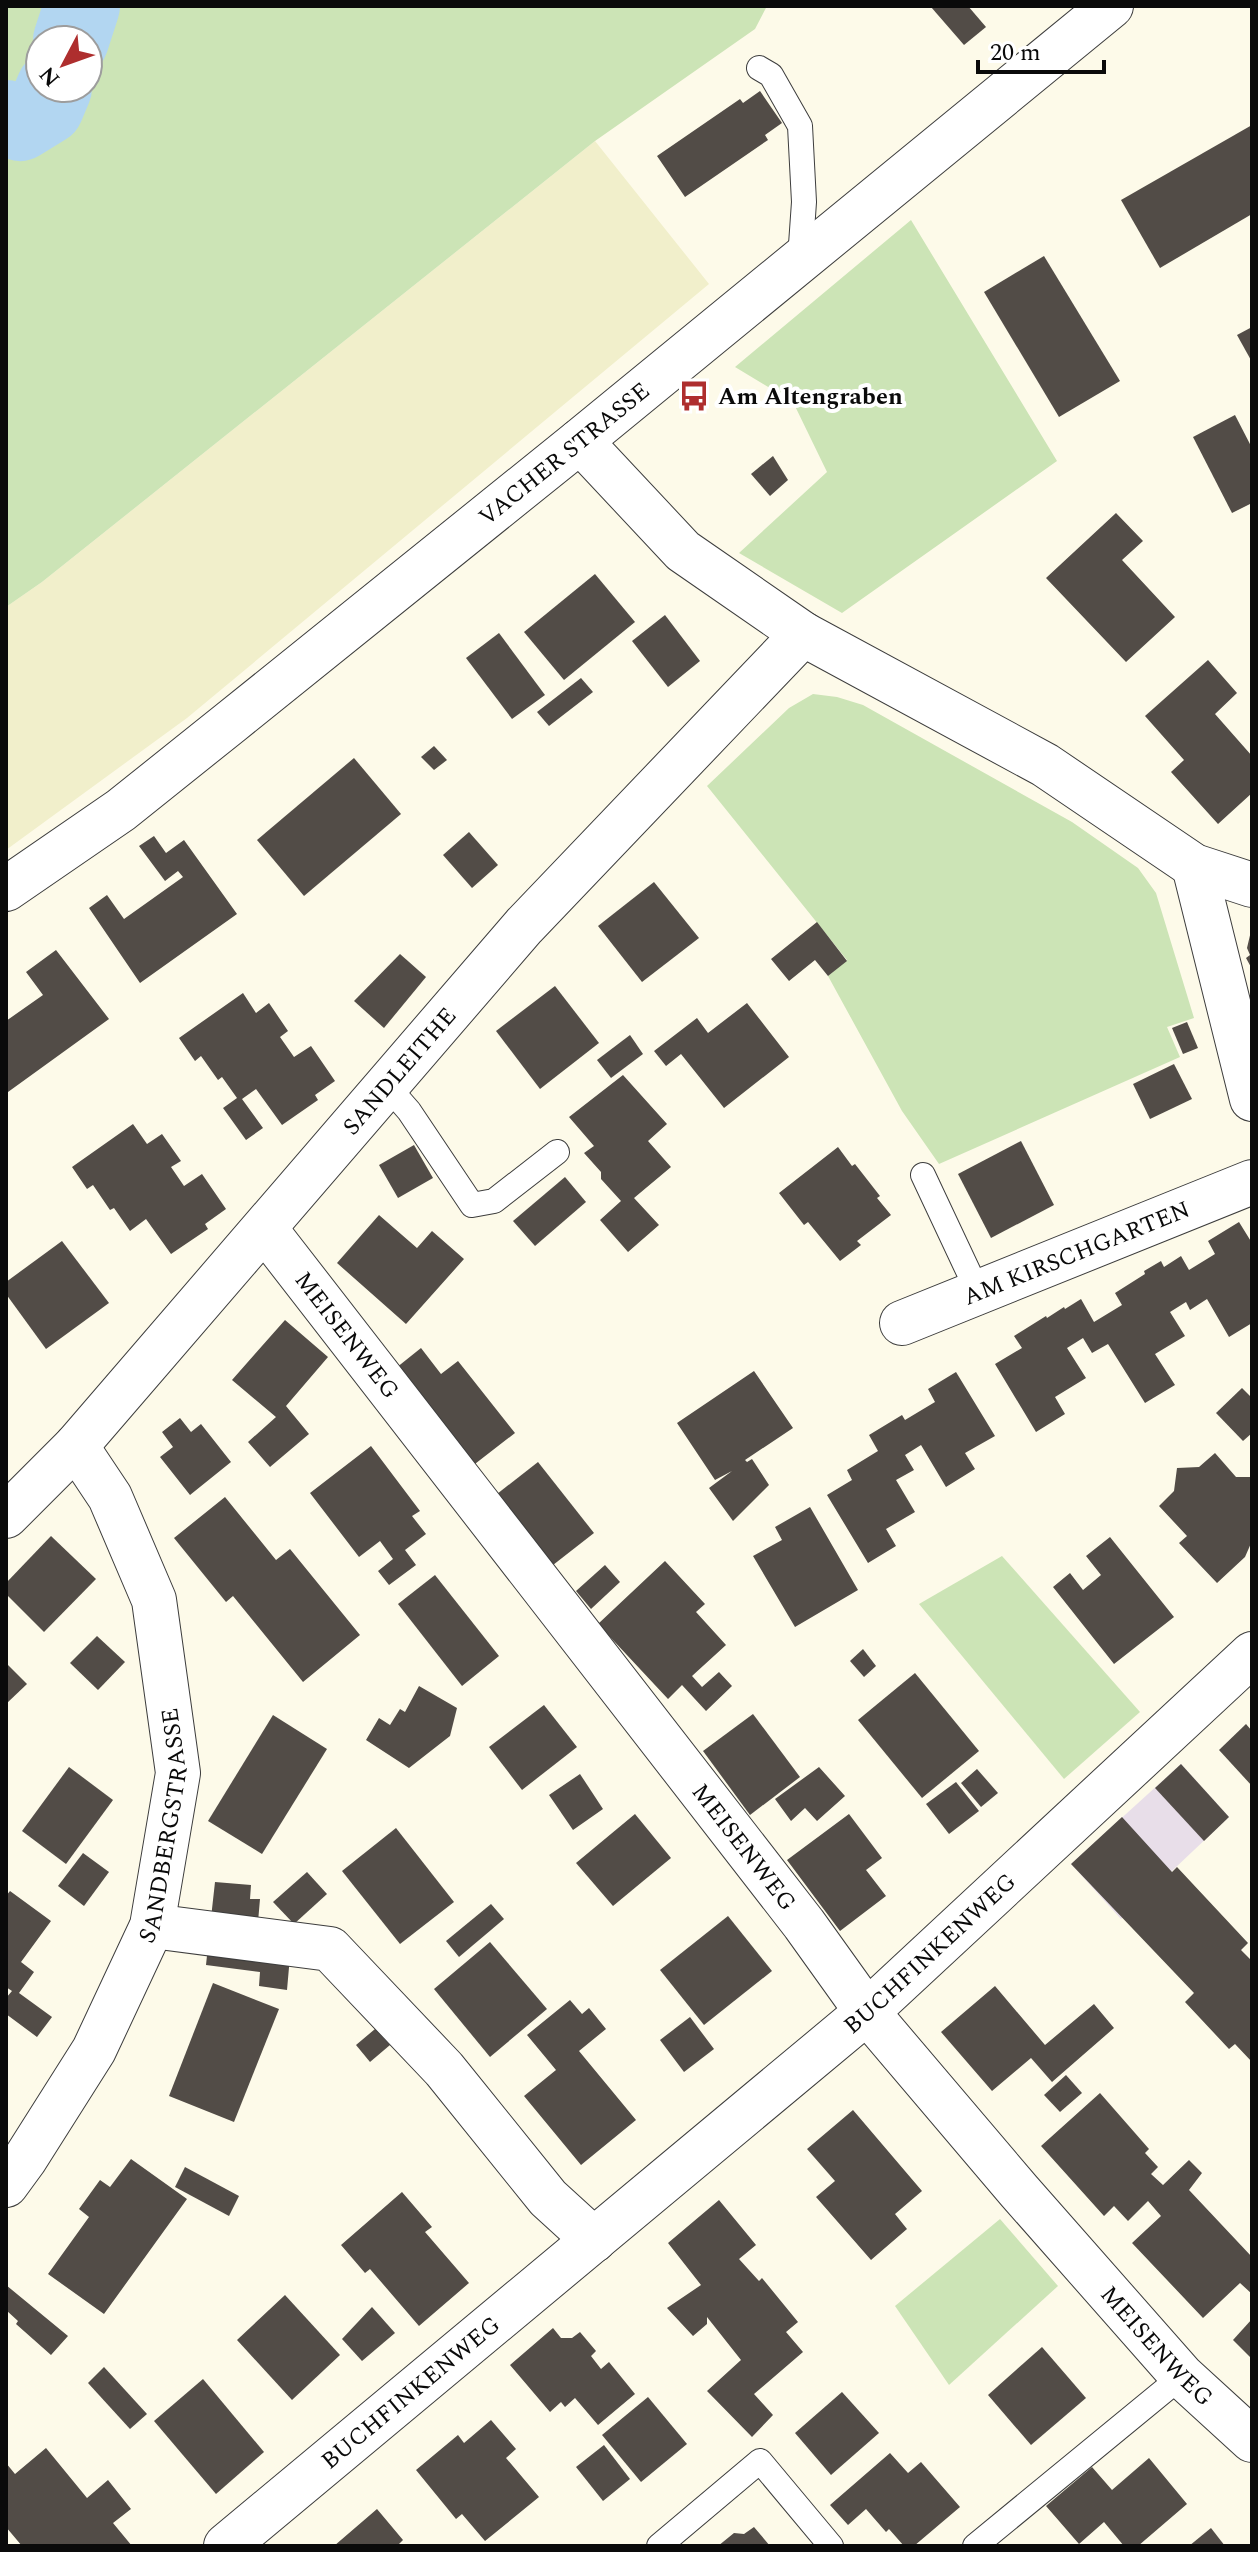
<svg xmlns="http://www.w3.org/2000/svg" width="1258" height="2552" viewBox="0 0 1258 2552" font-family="Spectral,serif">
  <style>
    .industrial { fill: #e8dee9 }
    .farmland { fill: #f1efcb }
    .green { fill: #cce4b6; fill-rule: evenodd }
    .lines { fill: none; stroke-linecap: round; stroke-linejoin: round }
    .river { stroke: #b2d6f1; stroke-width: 76 }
    .building { fill: #524c47 }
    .service-casing { stroke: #3d3d3d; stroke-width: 26 }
    .minor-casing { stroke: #3d3d3d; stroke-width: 46 }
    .tertiary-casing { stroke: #3d3d3d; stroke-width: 46 }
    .service { stroke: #fff; stroke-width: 24 }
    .minor { stroke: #fff; stroke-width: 44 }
    .tertiary { stroke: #fff; stroke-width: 44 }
    .labels { text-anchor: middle; stroke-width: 8; stroke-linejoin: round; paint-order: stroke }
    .poi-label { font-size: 24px; font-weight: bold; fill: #0a0a0a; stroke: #fff; text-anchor: start }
    .street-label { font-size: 24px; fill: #0a0a0a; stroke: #fff }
  </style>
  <rect width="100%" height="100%" fill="#fdfae9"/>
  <path class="industrial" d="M1181 1764 1229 1817 1121 1919 1071 1864Z"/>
  <path class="farmland" d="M595 141 709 284 187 718 6 850V607L42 582Z"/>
  <g class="green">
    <path d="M6 6H767L755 29 595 141 42 582 6 607ZM40 40H88V88H40Z"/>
    <path d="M911 220 1057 461 842 613 739 553 827 472 793 402 735 367Z"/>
    <path d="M813 694 837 697 863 705 1072 822 1138 868 1156 893 1194 1018 1167 1027 1180 1057 939 1164 902 1111 828 976 847 960 707 786 789 708Z"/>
    <path d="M1002 1556 1140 1712 1064 1779 919 1604Z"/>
    <path d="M1000 2219 1058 2286 949 2385 895 2306Z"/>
  </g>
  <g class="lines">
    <g class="river">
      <path d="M71 40 82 6"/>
      <path d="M6 118 20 123 46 107 54 88"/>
    </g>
  </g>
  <g class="building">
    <path d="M932 6H968L986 27 964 45 931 7Z"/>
    <path d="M760 91 782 123 765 135 768 140 685 197 657 156 740 99 743 103Z"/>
    <path d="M1252 125V214L1160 268 1121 200Z"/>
    <path d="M1044 256 1120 381 1059 417 984 292Z"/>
    <path d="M1252 327V362L1237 335Z"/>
    <path d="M1235 415 1252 448V503L1232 513 1193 437Z"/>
    <path d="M773 456 788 480 770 496 751 474Z"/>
    <path d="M1116 513 1143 541 1122 560 1175 617 1126 662 1046 578Z"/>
    <path d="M595 574 635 622 564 680 524 632Z"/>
    <path d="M665 615 700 661 668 687 632 641Z"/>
    <path d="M499 633 545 695 512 719 466 658Z"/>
    <path d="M1208 660 1237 693 1215 714 1252 756V793L1218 824 1171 772 1184 760 1145 716Z"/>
    <path d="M581 678 593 692 549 726 537 712Z"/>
    <path d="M434 746 447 760 434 770 421 757Z"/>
    <path d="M354 758 401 814 304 896 257 840Z"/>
    <path d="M469 832 498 865 472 888 443 855Z"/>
    <path d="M154 836 166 853 184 840 237 914 140 983 89 908 107 895 124 919 183 877 178 871 165 881 139 846Z"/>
    <path d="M654 882 699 938 642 982 598 926Z"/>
    <path d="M817 922 847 961 828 976 815 960 789 981 771 959Z"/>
    <path d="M1251 931H1252V969L1246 958 1250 955 1247 948Z"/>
    <path d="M56 950 109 1019 8 1092 6 1089V1021L43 995 26 972Z"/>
    <path d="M400 954 426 977 384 1028 354 1001Z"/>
    <path d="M555 986 599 1043 540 1089 496 1031Z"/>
    <path d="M243 993 256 1013 269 1003 288 1031 280 1037 294 1057 311 1046 335 1081 315 1095 318 1100 282 1125 256 1089 242 1099 263 1128 246 1140 223 1108 237 1098 222 1077 218 1080 201 1056 195 1061 179 1038Z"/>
    <path d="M747 1003 789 1057 724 1108 681 1054 666 1066 654 1051 697 1018 708 1033Z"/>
    <path d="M1187 1022 1198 1048 1183 1054 1172 1028Z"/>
    <path d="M630 1035 643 1054 611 1078 597 1060Z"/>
    <path d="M1174 1064 1192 1099 1150 1119 1133 1084Z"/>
    <path d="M623 1075 667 1124 648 1141 671 1167 634 1198 659 1225 628 1252 600 1220 621 1201 601 1179V1172L584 1153 594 1146 569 1117Z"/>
    <path d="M133 1124 147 1144 162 1134 181 1161 171 1167 184 1186 202 1174 226 1209 205 1224 208 1229 171 1254 146 1219 130 1231 114 1208 110 1210 93 1185 87 1189 72 1167Z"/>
    <path d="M1021 1141 1054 1205 991 1238 958 1174Z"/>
    <path d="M414 1145 433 1178 398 1198 379 1165Z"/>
    <path d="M838 1147 852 1166 855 1164 880 1196 877 1198 891 1215 857 1241 861 1245 840 1261 808 1222 804 1225 779 1193Z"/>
    <path d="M565 1177 586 1202 535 1246 513 1221Z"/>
    <path d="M379 1215 417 1248 432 1231 464 1259 406 1324 337 1263Z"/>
    <path d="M1239 1222 1252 1243V1323L1229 1337 1207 1299 1190 1310 1186 1302 1170 1312 1185 1336 1155 1354 1175 1385 1145 1403 1108 1344 1092 1353 1083 1338 1067 1348 1086 1378 1055 1397 1065 1414 1036 1432 995 1364 1022 1348 1014 1336 1046 1316 1047 1318 1064 1307 1065 1309 1081 1299 1094 1322 1122 1305 1115 1293 1145 1274 1144 1271 1161 1261 1164 1267 1181 1256 1189 1270 1215 1254 1208 1241Z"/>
    <path d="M62 1241 109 1303 46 1349 6 1294V1282Z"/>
    <path d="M285 1320 328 1357 286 1406 309 1434 270 1467 248 1442 276 1417 232 1380Z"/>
    <path d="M421 1348 441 1374 458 1361 515 1433 471 1467 396 1368Z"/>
    <path d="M754 1371 793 1428 745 1460 747 1462 752 1459 769 1485 733 1521 709 1488 732 1471 715 1480 677 1423Z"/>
    <path d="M956 1372 995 1436 965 1453 975 1469 946 1487 921 1445 905 1455 914 1470 896 1480 915 1512 886 1529 896 1546 868 1563 827 1495 852 1480 847 1470 878 1451 869 1435 902 1415 905 1420 935 1402 928 1389Z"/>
    <path d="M1242 1388 1252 1398V1433L1243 1441 1216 1413Z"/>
    <path d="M180 1418 191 1432 201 1424 231 1462 190 1495 160 1457 173 1447 162 1432Z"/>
    <path d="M371 1446 420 1511 412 1516 426 1534 405 1550 416 1565 389 1585 378 1571 393 1559 380 1541 359 1557 310 1493Z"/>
    <path d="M1215 1453 1236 1477H1252V1541L1245 1557 1217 1583 1179 1543 1187 1536 1159 1506 1174 1491 1177 1468 1199 1467Z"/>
    <path d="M538 1462 594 1533 553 1565 497 1494Z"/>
    <path d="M225 1497 276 1560 290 1549 360 1635 303 1682 233 1596 226 1602 174 1538Z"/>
    <path d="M810 1507 858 1590 795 1627 753 1556 782 1540 775 1527Z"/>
    <path d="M51 1536 96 1579 44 1632 6 1594V1583Z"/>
    <path d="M1110 1537 1174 1617 1114 1664 1053 1587 1070 1573 1083 1590 1101 1575 1086 1556Z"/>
    <path d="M665 1561 705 1604 696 1612 726 1645 692 1676 702 1687 719 1672 732 1686 706 1711 682 1685 668 1699 598 1624Z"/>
    <path d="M605 1565 620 1582 591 1609 576 1591Z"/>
    <path d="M435 1575 499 1656 462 1686 398 1604Z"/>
    <path d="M97 1636 125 1662 98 1690 70 1663Z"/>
    <path d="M863 1649 876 1666 864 1677 850 1661Z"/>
    <path d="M6 1663 27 1684 6 1704Z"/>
    <path d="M915 1673 979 1751 922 1798 858 1720Z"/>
    <path d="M419 1686 457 1708 450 1736 409 1768 366 1740 379 1718 390 1725 400 1709 405 1712Z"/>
    <path d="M544 1705 577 1747 522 1790 489 1747Z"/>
    <path d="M753 1714 800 1777 750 1815 703 1751Z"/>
    <path d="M273 1715 327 1749 262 1854 208 1821Z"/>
    <path d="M1246 1724 1252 1731V1786L1219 1750Z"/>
    <path d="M1181 1764 1229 1817 1204 1841 1155 1788Z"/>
    <path d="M69 1767 113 1800 66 1864 22 1831Z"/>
    <path d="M819 1767 845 1796 817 1821 805 1808 791 1821 775 1799Z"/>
    <path d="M977 1769 998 1793 981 1807 961 1783Z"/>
    <path d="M580 1774 603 1809 573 1830 549 1795Z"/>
    <path d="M956 1782 979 1811 949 1834 926 1804Z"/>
    <path d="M635 1814 671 1858 613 1906 576 1863Z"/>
    <path d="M849 1814 882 1858 866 1870 886 1896 840 1931 787 1860Z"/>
    <path d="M1122 1817 1172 1872 1177 1867 1248 1943 1241 1950 1252 1961V2062L1235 2044 1229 2049 1185 2002 1194 1993 1071 1864Z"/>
    <path d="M396 1828 454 1902 400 1944 342 1871Z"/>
    <path d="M83 1853 109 1872 84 1906 58 1886Z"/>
    <path d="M307 1872 327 1894 294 1924 273 1902Z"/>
    <path d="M215 1882 251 1885 250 1899H260L258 1922 211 1918Z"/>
    <path d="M10 1891 51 1921 21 1962 34 1972 19 1993 52 2017 37 2037 6 2014V1998L12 1991 6 1987V1896Z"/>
    <path d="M491 1904 504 1919 459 1957 446 1941Z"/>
    <path d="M728 1916 772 1971 704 2025 660 1970Z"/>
    <path d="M490 1942 547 2009 490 2057 434 1989Z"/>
    <path d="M208 1946 290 1956 287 1990 259 1986 260 1972 206 1965Z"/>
    <path d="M213 1983 279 2009 234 2122 169 2096Z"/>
    <path d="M995 1986 1045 2045 1094 2004 1114 2028 1052 2082 1031 2058 992 2091 941 2032Z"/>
    <path d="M570 2000 582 2014 589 2008 606 2029 579 2051 636 2120 581 2165 524 2096 556 2070 527 2035Z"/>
    <path d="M690 2017 714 2049 684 2072 660 2040Z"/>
    <path d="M375 2029 390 2045 370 2062 356 2045Z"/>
    <path d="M1066 2075 1082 2093 1060 2112 1044 2095Z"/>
    <path d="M1100 2093 1149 2149 1145 2153 1158 2167 1151 2174 1163 2185 1189 2160 1202 2173 1189 2190 1252 2257V2294L1240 2283 1203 2318 1132 2243 1161 2216 1148 2201 1128 2221 1114 2206 1104 2216 1041 2146Z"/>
    <path d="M853 2110 922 2191 895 2214 907 2229 871 2260 816 2197 835 2181 807 2149Z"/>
    <path d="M131 2159 187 2199 104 2314 48 2274 89 2217 79 2209 100 2180 110 2187Z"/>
    <path d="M185 2167 239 2196 229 2216 175 2187Z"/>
    <path d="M402 2192 432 2227 425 2232 469 2283 419 2326 370 2269 365 2273 341 2245Z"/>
    <path d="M719 2200 756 2245 739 2259 759 2281 762 2278 798 2322 786 2332 803 2352 754 2394 773 2415 752 2437 707 2391 741 2360 707 2317V2324L693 2336 667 2308 701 2285 668 2243Z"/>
    <path d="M6 2285 68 2336 51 2355 16 2324 18 2321 6 2310Z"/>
    <path d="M285 2295 340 2355 292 2400 237 2340Z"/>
    <path d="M372 2307 395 2333 362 2361 342 2339Z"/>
    <path d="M1252 2319V2359L1233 2340Z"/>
    <path d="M553 2328 561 2338H572L580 2332 596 2351 591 2356 601 2369 609 2362 635 2394 598 2425 575 2398 565 2407 561 2402 550 2412 510 2365Z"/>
    <path d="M1042 2347 1086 2398 1031 2445 988 2395Z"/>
    <path d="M104 2367 147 2414 130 2429 88 2383Z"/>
    <path d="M203 2379 264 2452 216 2494 154 2421Z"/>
    <path d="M842 2392 879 2433 831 2475 795 2433Z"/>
    <path d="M648 2397 687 2444 641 2482 602 2435Z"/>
    <path d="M491 2420 516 2449 506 2458 539 2497 485 2541 462 2514 456 2519 416 2470 458 2435 464 2443Z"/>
    <path d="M604 2445 630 2479 603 2501 576 2467Z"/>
    <path d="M46 2448 87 2498 108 2480 131 2509 113 2523 132 2546H22L6 2527V2463L15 2474Z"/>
    <path d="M890 2453 908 2473 921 2462 960 2507 914 2546H904L889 2529 886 2532 866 2509 848 2525 830 2505Z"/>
    <path d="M1149 2458 1187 2504 1138 2546H1124L1104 2522 1079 2544 1046 2506 1092 2467 1112 2490Z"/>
    <path d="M377 2509 403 2540 399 2544 400 2546H334Z"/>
    <path d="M754 2527 770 2546H718L734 2533 744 2534Z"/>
    <path d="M1211 2528 1225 2546H1189Z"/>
  </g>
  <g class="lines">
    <g class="service-casing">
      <g id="service">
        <path d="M759 68 771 75 800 126 804 202 800 259"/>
        <path d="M388 1087 409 1111 472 1205 494 1201 557 1152"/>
        <path d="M923 1175 978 1292"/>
        <path d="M659 2546 760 2461 831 2546"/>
        <path d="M975 2546 1182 2376"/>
      </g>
    </g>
    <g class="minor-casing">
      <g id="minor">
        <path d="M580 441 683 551 803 634 1045 765 1194 866 1252 885"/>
        <path d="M1194 866 1252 1099"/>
        <path id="s1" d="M265 1229 804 1924 867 2012 1019 2191 1182 2376 1252 2440"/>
        <path id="s2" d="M902 1323 1252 1182"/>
        <path id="s3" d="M6 1516 76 1446 524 926 803 634"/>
        <path d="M152 1926 330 1949 444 2069 548 2198 594 2240"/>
        <path id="s4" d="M6 2185 25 2159 94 2050 152 1926 178 1773 154 1600 110 1497 76 1446"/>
        <path id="s5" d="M226 2546 867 2012 1252 1654"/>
      </g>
    </g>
    <g class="tertiary-casing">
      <g id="tertiary">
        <path id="s6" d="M6 889 121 810 231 722 580 441 1111 6"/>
      </g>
    </g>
    <use href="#service" class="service"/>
    <use href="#minor" class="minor"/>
    <use href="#tertiary" class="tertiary"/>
  </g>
  <defs>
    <g id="bus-bare" transform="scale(2.4)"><path d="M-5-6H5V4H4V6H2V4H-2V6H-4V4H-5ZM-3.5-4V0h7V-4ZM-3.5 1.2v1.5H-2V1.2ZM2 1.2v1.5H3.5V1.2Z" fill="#ae2e2e" stroke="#fff" stroke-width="2.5" paint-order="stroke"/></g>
  </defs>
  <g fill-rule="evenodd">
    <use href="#bus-bare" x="694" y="396"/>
  </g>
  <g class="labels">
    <g class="poi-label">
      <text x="718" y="404">Am Altengraben</text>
    </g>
    <g class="street-label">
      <text dy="8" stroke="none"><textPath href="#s6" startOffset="708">VACHER STRASSE</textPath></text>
      <text dy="8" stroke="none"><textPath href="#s3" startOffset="594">SANDLEITHE</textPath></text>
      <text dy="8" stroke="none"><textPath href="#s2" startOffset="188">AM KIRSCHGARTEN</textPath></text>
      <text dy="8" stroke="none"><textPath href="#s1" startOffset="134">MEISENWEG</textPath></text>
      <text dy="8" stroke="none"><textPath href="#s4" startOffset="400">SANDBERGSTRASSE</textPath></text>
      <text dy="8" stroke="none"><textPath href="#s1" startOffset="782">MEISENWEG</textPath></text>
      <text dy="8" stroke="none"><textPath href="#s5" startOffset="920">BUCHFINKENWEG</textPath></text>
      <text dy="8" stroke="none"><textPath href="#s1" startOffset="1430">MEISENWEG</textPath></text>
      <text dy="8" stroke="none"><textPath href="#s5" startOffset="240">BUCHFINKENWEG</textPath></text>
    </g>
  </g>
  <rect width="1258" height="2552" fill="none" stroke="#0a0a0a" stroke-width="16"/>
  <g transform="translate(64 64) rotate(229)"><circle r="38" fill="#ffffff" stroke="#9d9d9d" stroke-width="2"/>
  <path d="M0-6L14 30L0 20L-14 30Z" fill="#ae2e2e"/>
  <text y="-12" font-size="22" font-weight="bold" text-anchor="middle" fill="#0a0a0a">N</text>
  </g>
  <path d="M978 60v12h126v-12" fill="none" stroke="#0a0a0a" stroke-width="4"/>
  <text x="990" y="60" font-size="24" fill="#0a0a0a" stroke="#ffffff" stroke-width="6" paint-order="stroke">20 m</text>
</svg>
